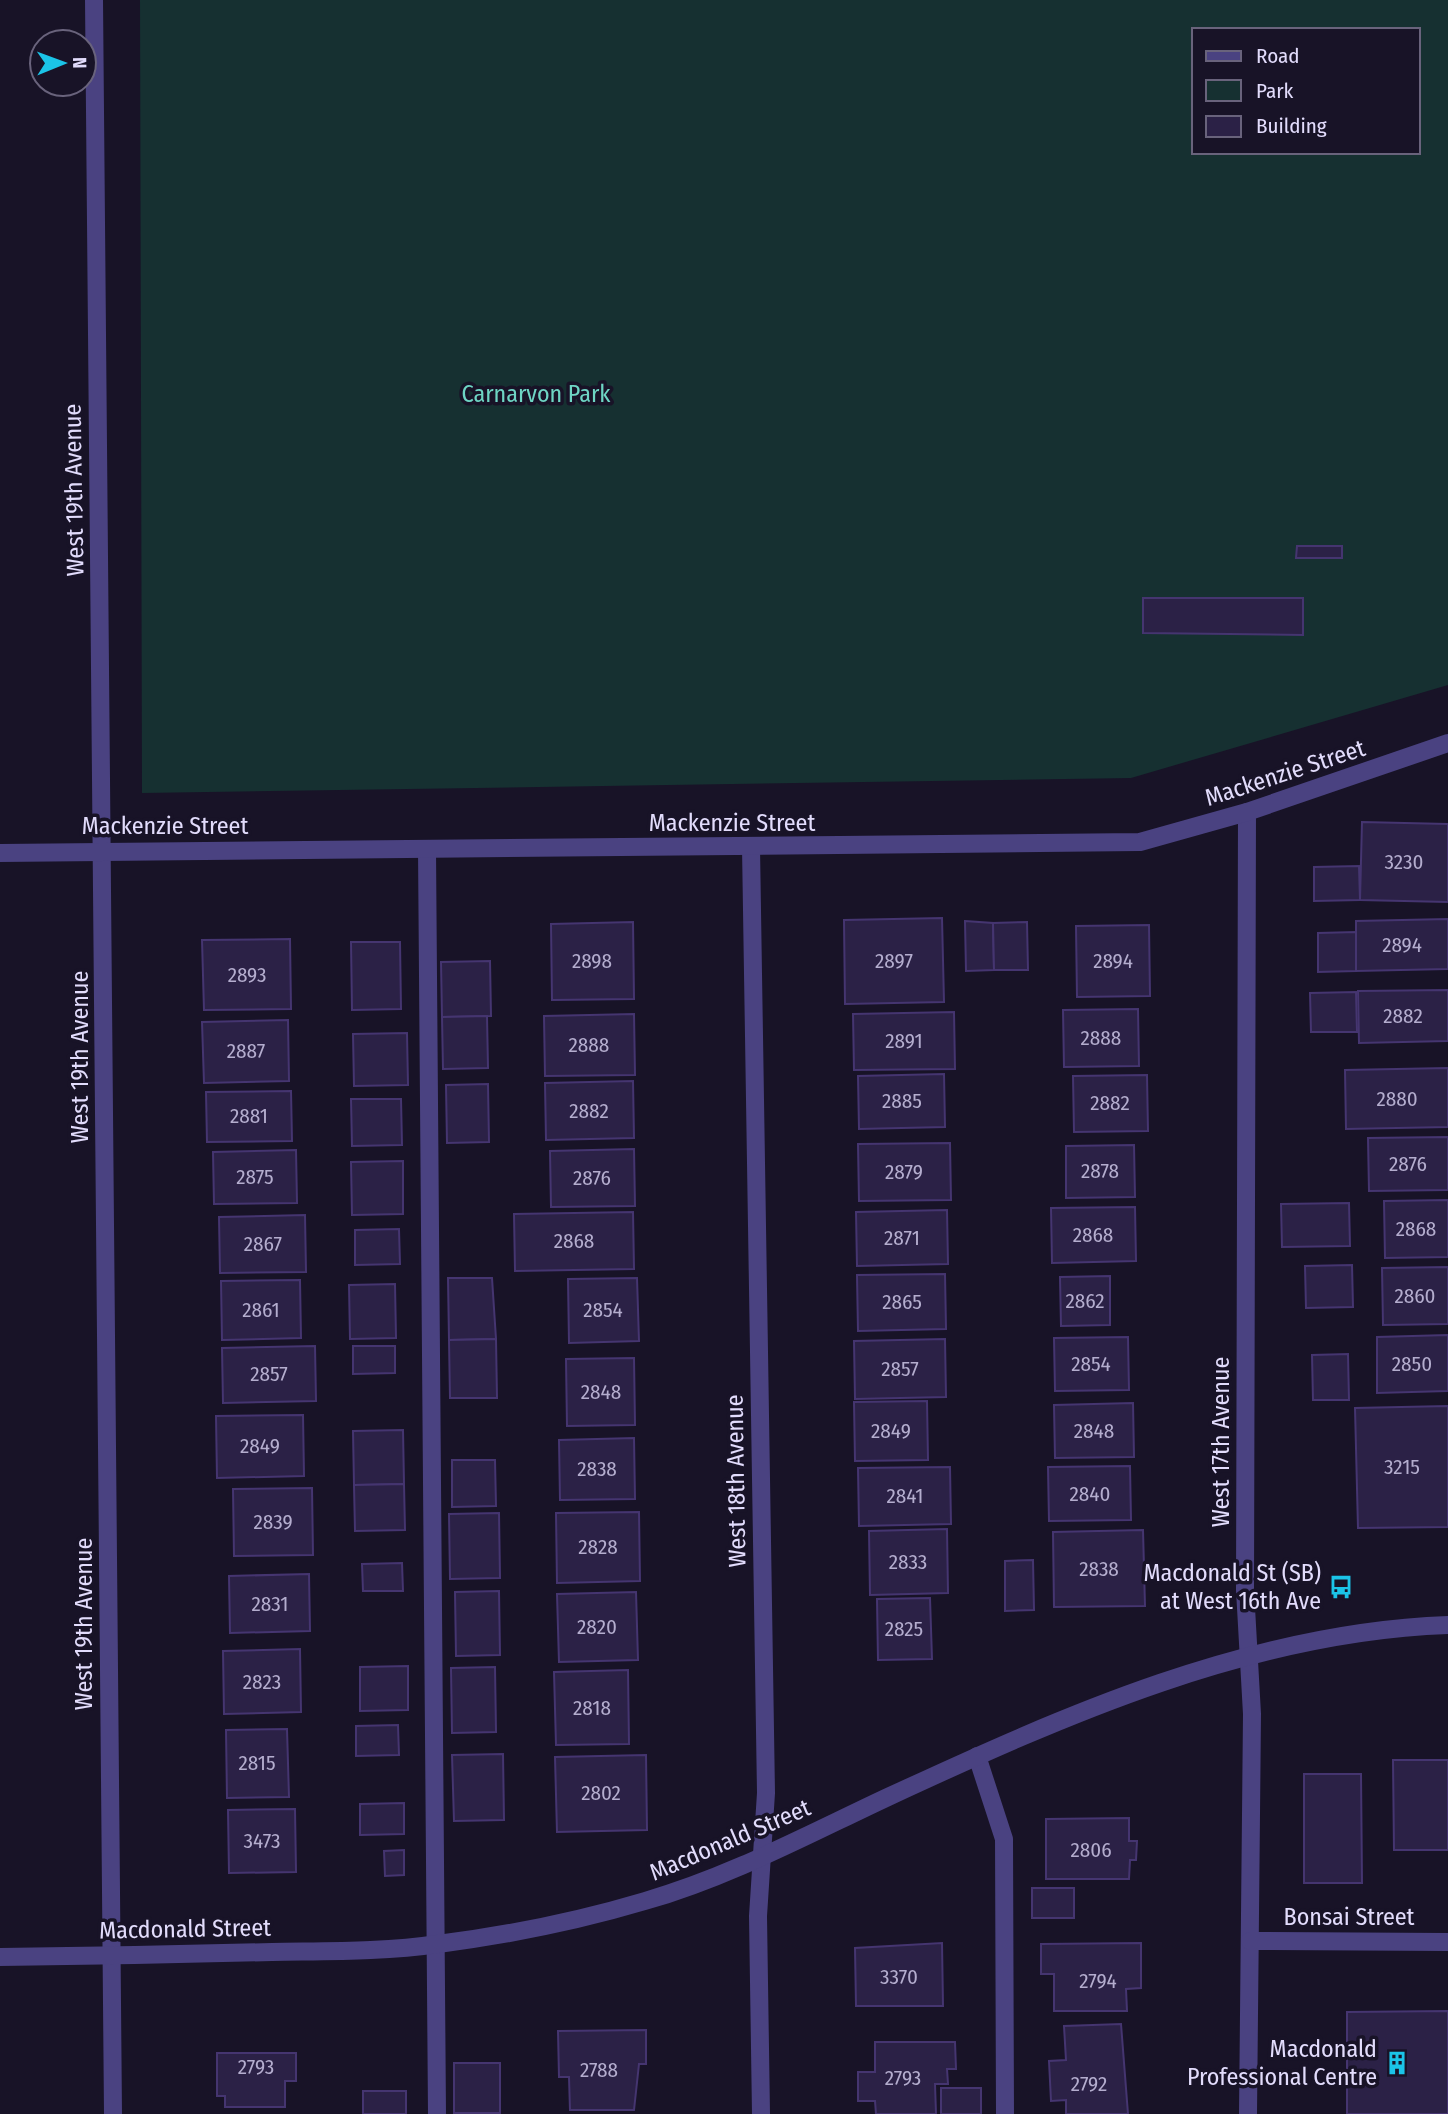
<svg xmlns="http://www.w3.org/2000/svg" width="1448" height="2114" viewBox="0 0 1448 2114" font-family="'Fira Sans Condensed',sans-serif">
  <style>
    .green { fill: #163031; fill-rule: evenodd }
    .building { fill: #2b2146; stroke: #453570; stroke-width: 2 }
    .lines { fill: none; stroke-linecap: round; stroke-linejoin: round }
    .service { stroke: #4a4281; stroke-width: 18 }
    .minor { stroke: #4a4281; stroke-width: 18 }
    .tertiary { stroke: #4a4281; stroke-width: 18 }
    .labels { text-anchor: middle; stroke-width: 7; stroke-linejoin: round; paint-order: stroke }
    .number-label { font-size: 21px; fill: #b4adce }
    .park-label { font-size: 24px; fill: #6ed5c4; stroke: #181327 }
    .street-label { font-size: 24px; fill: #e2dcfc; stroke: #181327 }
    .poi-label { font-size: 24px; fill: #e2dcfc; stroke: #181327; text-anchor: end }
  </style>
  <rect width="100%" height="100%" fill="#181327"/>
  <path class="green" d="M140 0H1448V685L1131 778 142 793ZM1194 30H1418V152H1194Z"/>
  <g class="building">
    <path d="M1297 546H1342V558H1296Z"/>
    <path d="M1143 598H1303V635L1143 633Z"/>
    <path d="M1362 822 1448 824V902L1360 900Z"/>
    <path d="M1359 866 1360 900 1314 901V867Z"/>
    <path d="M942 918 944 1002 845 1004 844 920Z"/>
    <path d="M1448 919V969L1356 971V921Z"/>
    <path d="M965 921 993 923 994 970 966 971Z"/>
    <path d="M633 922 634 999 552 1000 551 924Z"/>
    <path d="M1027 922 1028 970H994L993 923Z"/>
    <path d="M1149 925 1150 996 1077 997 1076 926Z"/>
    <path d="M1356 932V971L1318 972V933Z"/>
    <path d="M290 939 291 1009 204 1010 202 940Z"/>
    <path d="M351 942H400L401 1009 352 1010Z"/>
    <path d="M490 961 491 1016 442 1017 441 962Z"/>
    <path d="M1448 990V1041L1359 1043 1358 991Z"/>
    <path d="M1356 992 1357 1032H1311L1310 993Z"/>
    <path d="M1138 1009 1139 1066 1064 1067 1063 1010Z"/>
    <path d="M954 1012 955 1069 854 1070 853 1014Z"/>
    <path d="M634 1014 635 1075 545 1076 544 1016Z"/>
    <path d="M487 1016 488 1068 443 1069 442 1017Z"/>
    <path d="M288 1020 289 1081 204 1083 202 1022Z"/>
    <path d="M407 1033 408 1085 354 1086 353 1034Z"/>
    <path d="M1448 1068V1127L1346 1129 1345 1070Z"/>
    <path d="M944 1074 945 1127 859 1129 858 1076Z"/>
    <path d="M1147 1075 1148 1131 1074 1132 1073 1076Z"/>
    <path d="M633 1081 634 1138 546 1140 545 1083Z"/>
    <path d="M488 1084 489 1142 447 1143 446 1085Z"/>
    <path d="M291 1091 292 1141 207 1142 206 1092Z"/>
    <path d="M351 1099H401L402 1145 352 1146Z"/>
    <path d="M1448 1137V1190L1369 1191 1368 1138Z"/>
    <path d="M950 1143 951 1200 859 1201 858 1144Z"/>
    <path d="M1134 1145 1135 1197 1066 1198V1146Z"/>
    <path d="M634 1149 635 1206 551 1207 550 1151Z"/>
    <path d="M296 1150 297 1203 214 1204 213 1152Z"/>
    <path d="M403 1161V1214L352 1215 351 1162Z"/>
    <path d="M1448 1200V1257L1385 1258 1384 1201Z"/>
    <path d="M1349 1203 1350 1246 1282 1247 1281 1204Z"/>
    <path d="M1135 1207 1136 1261 1052 1263 1051 1208Z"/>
    <path d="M947 1210 948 1264 857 1266 856 1212Z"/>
    <path d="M633 1212 634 1269 515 1271 514 1214Z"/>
    <path d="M305 1215 306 1272 220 1273 219 1217Z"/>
    <path d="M399 1229 400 1264 355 1265V1230Z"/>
    <path d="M1352 1265 1353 1307 1306 1308 1305 1266Z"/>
    <path d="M1448 1267V1324L1383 1325 1382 1268Z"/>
    <path d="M945 1274 946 1329 858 1331 857 1275Z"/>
    <path d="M1110 1276V1325L1061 1326 1060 1277Z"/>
    <path d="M448 1278H492L496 1339 449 1340Z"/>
    <path d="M637 1278 639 1341 569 1343 568 1279Z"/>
    <path d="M300 1280 301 1338 222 1340 221 1281Z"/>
    <path d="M395 1284 396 1338 350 1339 349 1285Z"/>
    <path d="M1448 1335V1391L1377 1393V1337Z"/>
    <path d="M1128 1337 1129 1390 1055 1391 1054 1338Z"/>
    <path d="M496 1339 497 1398H450L449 1340Z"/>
    <path d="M945 1339 946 1397 855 1399 854 1341Z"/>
    <path d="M315 1346 316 1401 223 1403 222 1348Z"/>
    <path d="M353 1346H395V1373L353 1374Z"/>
    <path d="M1348 1354 1349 1400H1313L1312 1355Z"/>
    <path d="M634 1358 635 1425 567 1426 566 1359Z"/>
    <path d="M927 1401 928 1460 855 1461 854 1402Z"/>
    <path d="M1133 1403 1134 1457 1055 1458 1054 1405Z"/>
    <path d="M1448 1406V1527L1358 1528 1355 1408Z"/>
    <path d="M303 1415 304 1476 217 1478 216 1416Z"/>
    <path d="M403 1430 404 1484 354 1485 353 1431Z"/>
    <path d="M634 1438 635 1499 560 1500 559 1440Z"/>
    <path d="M452 1460H495L496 1506 452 1507Z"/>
    <path d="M1130 1466 1131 1520 1049 1521 1048 1467Z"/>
    <path d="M950 1467 951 1524 859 1526 858 1468Z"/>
    <path d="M404 1484 405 1530 355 1531 354 1485Z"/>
    <path d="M312 1488 313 1555 234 1556 233 1489Z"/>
    <path d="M639 1512 640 1581 557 1583 556 1513Z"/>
    <path d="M499 1513 500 1578 450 1579 449 1514Z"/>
    <path d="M947 1529 948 1593 870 1595 869 1531Z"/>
    <path d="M1143 1530 1145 1606 1054 1607 1053 1532Z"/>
    <path d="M1033 1560 1034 1610 1005 1611V1561Z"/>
    <path d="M402 1563 403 1591H363L362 1564Z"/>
    <path d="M309 1574 310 1631 230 1633 229 1576Z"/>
    <path d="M499 1591 500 1655 456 1656 455 1592Z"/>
    <path d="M636 1592 638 1660 559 1662 557 1594Z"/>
    <path d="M930 1598 932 1659 878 1660 877 1599Z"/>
    <path d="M300 1649 301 1712 224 1714 223 1651Z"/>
    <path d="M408 1666V1710L360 1711V1667Z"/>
    <path d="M495 1667 496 1732 452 1733 451 1668Z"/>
    <path d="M628 1670 629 1744 556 1745 554 1672Z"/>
    <path d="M398 1725 399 1755 356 1756V1726Z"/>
    <path d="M287 1729 289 1797 227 1798 226 1730Z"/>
    <path d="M503 1754 504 1820 454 1821 452 1755Z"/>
    <path d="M646 1755 647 1830 557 1832 555 1757Z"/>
    <path d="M1393 1760H1448V1850H1394Z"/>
    <path d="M1304 1774H1361L1362 1883H1304Z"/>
    <path d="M404 1803V1834L360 1835V1804Z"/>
    <path d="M295 1809 296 1872 229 1873 228 1810Z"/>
    <path d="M1129 1818V1841H1137L1136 1860H1130L1129 1879H1046V1819Z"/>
    <path d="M404 1850V1875L385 1876 384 1851Z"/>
    <rect x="1032" y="1888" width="42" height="30"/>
    <path d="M942 1943 943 2006H856L855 1948Z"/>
    <path d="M1141 1943V1988L1126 1989 1127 2011H1054V1974H1041V1944Z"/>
    <path d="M1448 2011V2114H1347V2012Z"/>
    <path d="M1121 2024 1128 2114H1066V2100L1051 2101 1049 2061 1066 2060 1064 2026Z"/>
    <path d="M646 2030V2064H639L634 2110H570L569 2077H559L558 2031Z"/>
    <path d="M875 2042H955L956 2069H947L948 2084H935L936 2114H876L875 2101H858V2072H875Z"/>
    <path d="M217 2053H296V2081H285V2107H225V2096H217Z"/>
    <rect x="454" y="2063" width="46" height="50"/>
    <rect x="941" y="2088" width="40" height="26"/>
    <rect x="363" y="2091" width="43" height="23"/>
  </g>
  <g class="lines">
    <g class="service">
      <path d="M427 849 437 2114"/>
      <path d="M977 1756 1004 1839 1005 2114"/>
    </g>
    <g class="minor">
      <path d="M94 0 113 2114"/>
      <path d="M1247 812 1245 1590 1252 1714 1248 2114"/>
      <path d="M751 847 766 1793 758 1916 761 2114"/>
      <path d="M0 853 1140 842 1247 812 1448 743"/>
      <path d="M1250 1941 1448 1942"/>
    </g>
    <path class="tertiary" d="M0 1957C91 1956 181 1954 272 1952 327 1951 384 1952 438 1944 508 1935 578 1921 645 1901 729 1877 809 1834 888 1797 1065 1715 1251 1632 1448 1625"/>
  </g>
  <defs>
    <g id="bus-bare" transform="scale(1.89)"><path d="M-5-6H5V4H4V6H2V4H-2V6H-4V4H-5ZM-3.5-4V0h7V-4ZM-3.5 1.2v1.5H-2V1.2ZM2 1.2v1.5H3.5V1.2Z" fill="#1bc4e8" stroke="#181327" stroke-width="2.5" paint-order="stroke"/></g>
    <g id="building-bare" transform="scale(1.89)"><path d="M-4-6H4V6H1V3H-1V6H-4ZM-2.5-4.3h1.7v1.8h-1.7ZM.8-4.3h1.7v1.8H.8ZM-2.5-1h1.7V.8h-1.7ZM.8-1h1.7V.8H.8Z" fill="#1bc4e8" stroke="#181327" stroke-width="2.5" paint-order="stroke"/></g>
  </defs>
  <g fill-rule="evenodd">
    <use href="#bus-bare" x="1341" y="1587"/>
    <use href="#building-bare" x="1397" y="2063"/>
  </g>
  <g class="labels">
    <g class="number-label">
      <text x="1404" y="869">3230</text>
      <text x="1402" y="952">2894</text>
      <text x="592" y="968">2898</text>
      <text x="894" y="968">2897</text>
      <text x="1113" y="968">2894</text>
      <text x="247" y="982">2893</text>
      <text x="1403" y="1023">2882</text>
      <text x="1101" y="1045">2888</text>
      <text x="904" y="1048">2891</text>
      <text x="589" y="1052">2888</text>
      <text x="246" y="1058">2887</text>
      <text x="1397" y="1106">2880</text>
      <text x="902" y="1108">2885</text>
      <text x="1110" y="1110">2882</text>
      <text x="589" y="1118">2882</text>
      <text x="249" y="1123">2881</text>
      <text x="1408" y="1171">2876</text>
      <text x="1100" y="1178">2878</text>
      <text x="904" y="1179">2879</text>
      <text x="255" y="1184">2875</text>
      <text x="592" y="1185">2876</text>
      <text x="1416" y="1236">2868</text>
      <text x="1093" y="1242">2868</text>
      <text x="902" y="1245">2871</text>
      <text x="574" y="1248">2868</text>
      <text x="263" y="1251">2867</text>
      <text x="1415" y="1303">2860</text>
      <text x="1085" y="1308">2862</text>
      <text x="902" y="1309">2865</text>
      <text x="261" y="1317">2861</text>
      <text x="603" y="1317">2854</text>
      <text x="1091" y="1371">2854</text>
      <text x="1412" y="1371">2850</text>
      <text x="900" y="1376">2857</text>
      <text x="269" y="1381">2857</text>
      <text x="601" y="1399">2848</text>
      <text x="891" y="1438">2849</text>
      <text x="1094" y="1438">2848</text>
      <text x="260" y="1453">2849</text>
      <text x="1402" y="1474">3215</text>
      <text x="597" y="1476">2838</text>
      <text x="1090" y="1501">2840</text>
      <text x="905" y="1503">2841</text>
      <text x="273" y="1529">2839</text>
      <text x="598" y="1554">2828</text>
      <text x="908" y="1569">2833</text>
      <text x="1099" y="1576">2838</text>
      <text x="270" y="1611">2831</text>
      <text x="597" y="1634">2820</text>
      <text x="904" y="1636">2825</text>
      <text x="262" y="1689">2823</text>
      <text x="592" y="1715">2818</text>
      <text x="257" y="1770">2815</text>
      <text x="601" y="1800">2802</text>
      <text x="262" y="1848">3473</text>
      <text x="1091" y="1857">2806</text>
      <text x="899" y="1984">3370</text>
      <text x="1098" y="1988">2794</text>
      <text x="256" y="2074">2793</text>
      <text x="599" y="2077">2788</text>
      <text x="903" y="2085">2793</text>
      <text x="1089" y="2091">2792</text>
    </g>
    <g class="park-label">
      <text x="536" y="402">Carnarvon Park</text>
    </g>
    <g class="street-label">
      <text transform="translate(74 490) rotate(-91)" y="8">West 19th Avenue</text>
      <text transform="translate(1285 773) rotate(-18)" y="8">Mackenzie Street</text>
      <text x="732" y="831">Mackenzie Street</text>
      <text x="165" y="834">Mackenzie Street</text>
      <text transform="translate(80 1057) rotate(-90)" y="8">West 19th Avenue</text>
      <text transform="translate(1221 1442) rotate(-90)" y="8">West 17th Avenue</text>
      <text transform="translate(736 1481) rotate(-91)" y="8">West 18th Avenue</text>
      <text transform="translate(84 1624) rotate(-90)" y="8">West 19th Avenue</text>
      <text transform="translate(730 1840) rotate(-23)" y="8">Macdonald Street</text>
      <text x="1349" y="1925">Bonsai Street</text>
      <text transform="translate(185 1929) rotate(-1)" y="8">Macdonald Street</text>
    </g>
    <g class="poi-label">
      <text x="1321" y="1581">Macdonald St (SB)<tspan x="1321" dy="28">at West 16th Ave</tspan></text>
      <text x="1377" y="2057">Macdonald<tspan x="1377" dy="28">Professional Centre</tspan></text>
    </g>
  </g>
  <rect x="1192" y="28" width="228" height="126" fill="#181327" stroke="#69637c" stroke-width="2"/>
  <rect x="1206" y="51" width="35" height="10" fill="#4a4281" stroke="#69637c" stroke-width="2"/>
  <text x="1256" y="63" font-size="21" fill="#e2dcfc">Road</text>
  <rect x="1206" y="80" width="35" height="21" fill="#163031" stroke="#69637c" stroke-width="2"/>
  <text x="1256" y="98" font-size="21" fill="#e2dcfc">Park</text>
  <rect x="1206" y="116" width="35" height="21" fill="#2b2146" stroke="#69637c" stroke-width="2"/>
  <text x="1256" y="133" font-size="21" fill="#e2dcfc">Building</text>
  <g transform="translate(63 63) rotate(89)"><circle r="33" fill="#181327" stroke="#69637c" stroke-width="2"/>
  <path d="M0-5L12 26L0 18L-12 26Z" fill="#1bc4e8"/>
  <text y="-10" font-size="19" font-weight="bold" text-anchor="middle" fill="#e2dcfc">N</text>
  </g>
</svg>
